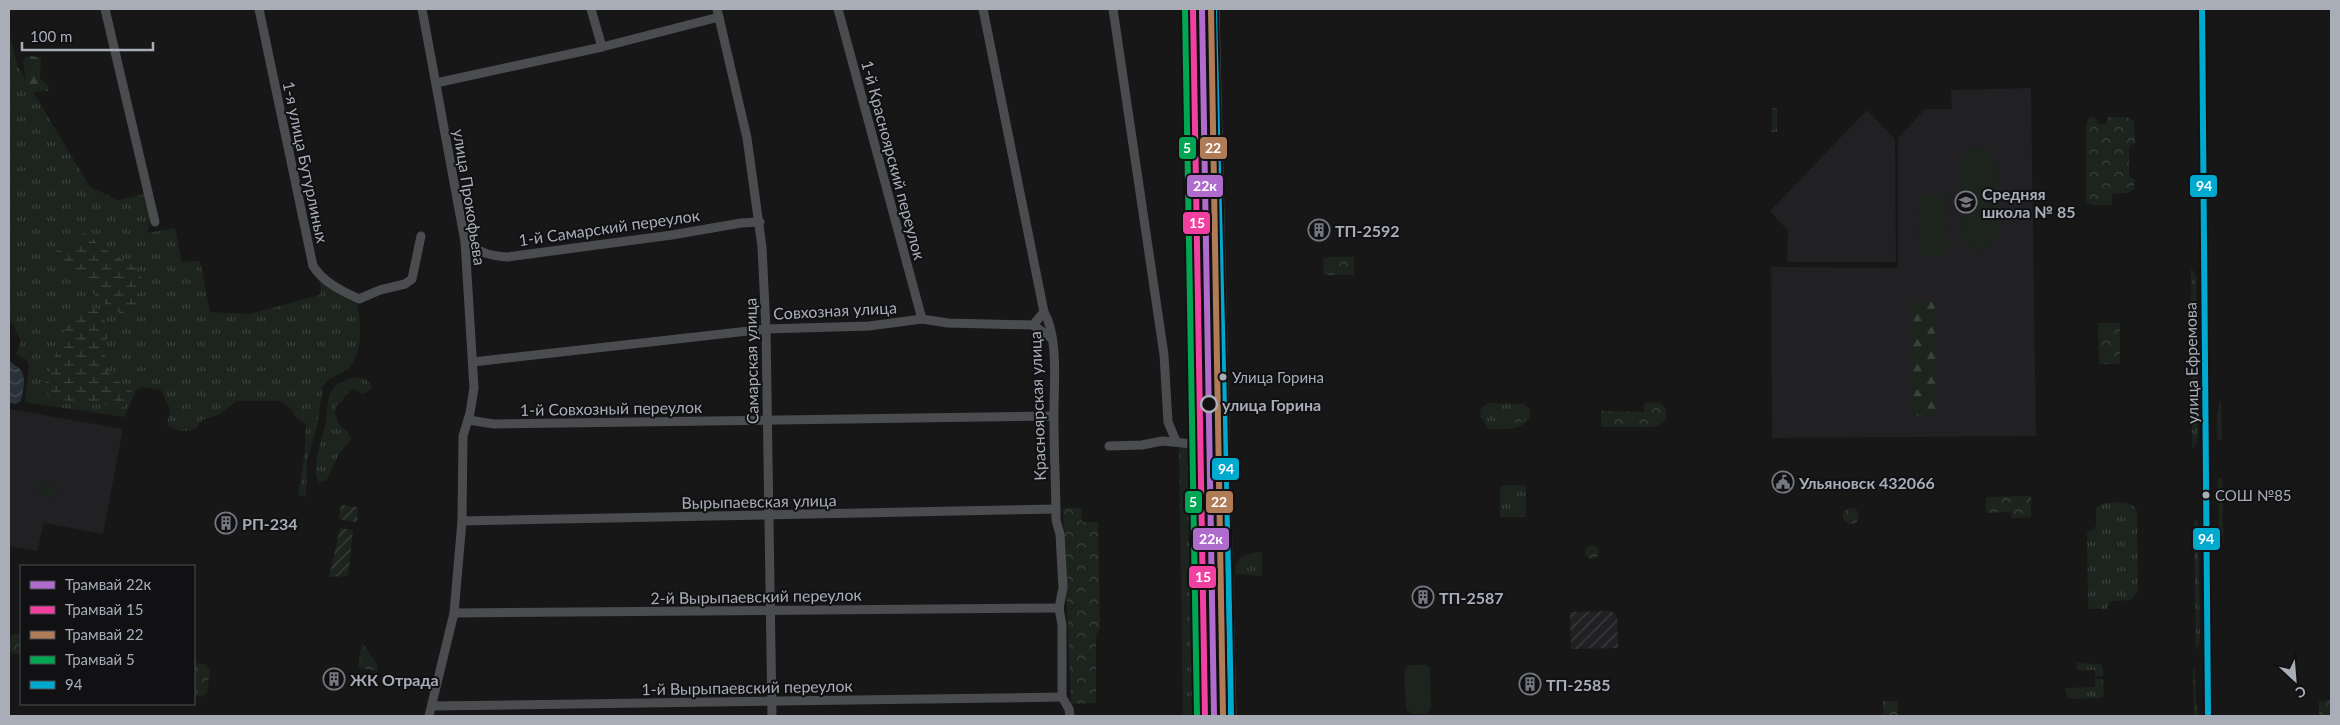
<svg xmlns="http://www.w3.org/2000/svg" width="2340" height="725" font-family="Lato,sans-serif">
<defs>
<pattern id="industrial-furrows" width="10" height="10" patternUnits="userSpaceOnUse" patternTransform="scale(1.25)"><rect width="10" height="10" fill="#212123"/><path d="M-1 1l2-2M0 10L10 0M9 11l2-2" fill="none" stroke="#3e3f41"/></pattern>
<pattern id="grass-tufts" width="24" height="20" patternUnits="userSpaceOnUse" patternTransform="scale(1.25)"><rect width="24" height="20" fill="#1d241e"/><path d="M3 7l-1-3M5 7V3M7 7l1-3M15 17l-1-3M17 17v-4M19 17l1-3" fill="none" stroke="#3b413d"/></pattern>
<pattern id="forest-firs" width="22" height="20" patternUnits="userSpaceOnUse" patternTransform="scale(1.25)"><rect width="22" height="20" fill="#1d241e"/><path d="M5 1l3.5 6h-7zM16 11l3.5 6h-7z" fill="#3b413d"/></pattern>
<pattern id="wetland-marsh" width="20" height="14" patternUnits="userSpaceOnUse" patternTransform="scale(1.25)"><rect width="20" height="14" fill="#1d241e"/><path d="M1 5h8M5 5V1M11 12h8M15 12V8" fill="none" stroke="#3b413d"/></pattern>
<pattern id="park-crowns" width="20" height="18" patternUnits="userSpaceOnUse" patternTransform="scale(1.25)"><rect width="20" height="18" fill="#1d241e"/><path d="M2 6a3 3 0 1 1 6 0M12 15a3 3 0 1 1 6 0" fill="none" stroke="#3b413d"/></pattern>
<pattern id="garden-furrows" width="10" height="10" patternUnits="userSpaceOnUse" patternTransform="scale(1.25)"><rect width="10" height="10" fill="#1d241e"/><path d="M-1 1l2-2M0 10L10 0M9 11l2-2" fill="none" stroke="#3b413d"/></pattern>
<pattern id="water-waves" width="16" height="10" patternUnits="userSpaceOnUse" patternTransform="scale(1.25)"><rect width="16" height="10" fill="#2a3239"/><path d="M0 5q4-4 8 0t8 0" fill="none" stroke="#464d54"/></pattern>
</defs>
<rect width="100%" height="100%" fill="#171717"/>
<g fill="#212123">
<path d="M2031,88l5,348 -264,2 -1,-171 127,1v-130l27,-29h27l-1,-19z"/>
<path d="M1867,110l28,29 1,123h-109l1,-31 -18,-20z"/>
<path d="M9,409l114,20 -20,105 -59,-11 -7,28 -28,-5z"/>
</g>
<path fill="url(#industrial-furrows)" d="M1610,611l6,3 1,4 1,30 -47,1 -1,-37z"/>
<g fill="url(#grass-tufts)">
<path d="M9,29l8,36 73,122 28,13 27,-6 5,19 -2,20 27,-5 7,34 18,-1 10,51 40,2 66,-18 5,-2 -1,-13 37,23c5,19 6,54 -12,67 -8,5 -18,7 -22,16l-6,40 -10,34 -1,36 -8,-2 7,-44 1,-27 -9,-5 -6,-10 -11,-8h-44l-17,14 -17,5 -6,9c-10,3 -20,3 -29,-4l3,-16 -9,-19 -19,-3 -6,3 -12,27 -99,-15 4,-37 -2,-5 -11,-6 5,-12 -9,-20h-3z"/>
<rect x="1772" y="108" width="5" height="24"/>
<path d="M2191,267l5,9 2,157 -1,9 -5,7z"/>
<path d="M355,377l11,2 5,7v3l-8,5 -10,-5c-8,4 -9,13 -17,17l-1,7 4,12 8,6 4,8 -12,15 -13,27 -7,1c-10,-13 5,-45 7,-61 2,-9 0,-23 6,-31 5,-8 15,-10 23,-13z"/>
<path d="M2221,398l1,42h-5v-26z"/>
<path d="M1488,403l36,1 6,6v8c-10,13 -27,11 -41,11l-9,-12 1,-9z"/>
<path d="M1179,445l27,4 5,182 -19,33 1,52h-10z"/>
<path d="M2218,478h4l1,61h-4z"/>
<path d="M1503,485h21l2,3v29h-26v-29z"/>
<path d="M2104,503c12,0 27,-4 33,8l1,81 -7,8 -19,1 -6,8h-17l-1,-4 -1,-72 9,-7v-18z"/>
<path d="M2194,520h4l2,121 -4,10z"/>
<path d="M1262,552v24l-27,-2c-2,-18 12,-21 27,-22z"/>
<path d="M2076,663l24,1 3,4v8h-8v-6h-18z"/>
<path d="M2193,669h2l1,35 3,12h-5z"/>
<path d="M2095,679h8l1,15 -3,4 -29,1 -5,-2 -2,-9 30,-1z"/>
</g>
<g fill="url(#forest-firs)">
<path d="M31,56l10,2 -1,21 9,7 -1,5 -14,1 -7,-6 -4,-25 3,-4z"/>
<path d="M1909,302h26l1,113 -26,1z"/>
</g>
<g fill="url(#wetland-marsh)">
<path d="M88,233c4,4 8,10 13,14 16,12 44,16 42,42l-7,6 3,9 -2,6 -9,8 -28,-18 -11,-11c1,-15 -17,-14 -27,-21 -3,-2 -6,-6 -8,-10l2,-7 17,-8 7,-9z"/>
<path d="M90,308c30,8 9,46 18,63 5,10 17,13 24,21l-7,15 -72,-8 -5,-4 -3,-11 19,-53 14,-19z"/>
</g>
<g fill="url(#park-crowns)">
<path d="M2090,117l6,1 2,6h8l2,-7h19l7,4 1,22 -6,3v31l6,2 -1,10 -6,4 -16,1v11h-21l-5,-4v-77z"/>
<path d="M1326,257h28v18h-30l-1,-16z"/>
<path d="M2098,323h22v41h-21z"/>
<path d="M1649,402l11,1 6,6v11l-9,7h-56v-16l43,1v-8z"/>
<circle cx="1518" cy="415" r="8"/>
<path d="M2031,496v21l-19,1 -1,-6 -25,1v-16z"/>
<path d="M1063,508h18l1,14h16l2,107 -4,6v68l-25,1z"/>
<circle cx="1851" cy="516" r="8"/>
<circle cx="1592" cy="552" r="7"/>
<path d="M14,634h7v21l-9,-2 -3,-3v-12z"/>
<path d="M362,642l16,24 -1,5 -19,-3z"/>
<path d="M194,663l10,1 6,6 -3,23 -6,4 -7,-1z"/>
<path d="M2331,700v16h-12v-15z"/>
<rect x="1883" y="701" width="15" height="15"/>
</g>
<g fill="url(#garden-furrows)">
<path d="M341,505l17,2 -1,15 -18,-3z"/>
<path d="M340,528l13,2 -5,46 -19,1z"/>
</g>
<g fill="#1d241e">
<path d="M1978,146l10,3 8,11 2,74 -6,12 -13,5 -13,-5 -5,-11 -1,-72 6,-12z"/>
<path d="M1919,194h28l1,49h-28z"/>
<rect x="1920" y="244" width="28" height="12"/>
<path d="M41,482l17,4 -2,11 -17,-3z"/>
<path d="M1409,665h18l3,3 1,40 -5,6h-15l-5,-5 -2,-38z"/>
</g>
<path fill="url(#water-waves)" d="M9,359c3,6 7,6 11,10 7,7 3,23 1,32l-5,3 -7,-1z"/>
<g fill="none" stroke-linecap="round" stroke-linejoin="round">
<g stroke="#4b4c50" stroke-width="9">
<path d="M105,9l50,213"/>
<path d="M259,9l54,257c11,17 29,25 46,33l21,-9 25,-6 7,-5 9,-43"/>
<path d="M422,9l43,233 9,146 -4,25 -7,23 -1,85 -8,92 -25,103"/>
<path d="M591,9l11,38"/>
<path d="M717,9l30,129 15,109 4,82 6,387"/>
<path d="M838,9l84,310"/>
<path d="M983,9l61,303c16,27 9,80 10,111 0,33 2,65 2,97l4,14 3,54 -4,20 3,17v72l7,12 1,7"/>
<path d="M1113,9l51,346 4,67 8,19"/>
<path d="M2202,9l6,707"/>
<path d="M436,83l166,-36 117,-30"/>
<path d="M465,242c14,10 25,14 42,15l165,-22 69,-12 19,-1"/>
<path d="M1033,325l18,13"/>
<path d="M473,362l293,-33 103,-3 53,-7 26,4 85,2 11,-13"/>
<path d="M468,420l26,4 560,-8"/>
<path d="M1109,446l33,-1 20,-4 63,6"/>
<path d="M462,521l594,-12"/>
<path d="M454,613l605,-5"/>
<path d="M432,706l630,-9"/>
</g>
<g stroke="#4d4f52" stroke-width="11">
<path d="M1214,9l17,707"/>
<path d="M1201,716v-50l22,-41 4,-13"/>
</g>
<g stroke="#111113" stroke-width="10">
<g id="bus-1">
<path d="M2202,9l6,707"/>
<path d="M1229,611l2,105"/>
<path d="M1201,716v-50l22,-41 6,-17 -15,-599"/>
</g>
</g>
<use href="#bus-1" stroke="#00a9ce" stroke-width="6"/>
<g stroke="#111113" stroke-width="10">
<path id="tram-1" d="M1202,9l12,707"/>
</g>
<g stroke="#111113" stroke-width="10">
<path id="tram-2" d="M1193,9l12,707"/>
</g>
<g stroke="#111113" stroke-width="10">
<path id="tram-3" d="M1211,9l12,707"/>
</g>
<g stroke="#111113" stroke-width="10">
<path id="tram-4" d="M1185,9l12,707"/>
</g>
<use href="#tram-1" stroke="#b06ccc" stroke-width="6"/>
<use href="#tram-2" stroke="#f240a1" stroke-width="6"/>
<use href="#tram-3" stroke="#b07c57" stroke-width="6"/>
<use href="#tram-4" stroke="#00a651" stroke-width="6"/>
</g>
<defs>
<g id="school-ring" transform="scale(1.125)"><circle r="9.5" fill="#111113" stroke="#757880" stroke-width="1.5"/><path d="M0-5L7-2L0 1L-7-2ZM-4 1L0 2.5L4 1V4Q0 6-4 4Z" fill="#757880"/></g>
<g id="building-ring" transform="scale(1.125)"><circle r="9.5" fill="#111113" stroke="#757880" stroke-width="1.5"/><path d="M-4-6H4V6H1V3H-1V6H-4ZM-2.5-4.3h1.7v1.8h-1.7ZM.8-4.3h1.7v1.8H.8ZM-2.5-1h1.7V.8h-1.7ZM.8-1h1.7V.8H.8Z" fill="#757880"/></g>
<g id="civic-ring" transform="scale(1.125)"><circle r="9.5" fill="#111113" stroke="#757880" stroke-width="1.5"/><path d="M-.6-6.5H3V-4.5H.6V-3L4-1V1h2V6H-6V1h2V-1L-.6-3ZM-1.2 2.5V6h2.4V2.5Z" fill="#757880"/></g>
</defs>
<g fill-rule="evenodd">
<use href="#school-ring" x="1966" y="202"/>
<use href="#building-ring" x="1319" y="230"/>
<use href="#civic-ring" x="1783" y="482"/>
<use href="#building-ring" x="226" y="523"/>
<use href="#building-ring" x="1423" y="597"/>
<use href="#building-ring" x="334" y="679"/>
<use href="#building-ring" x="1530" y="684"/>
</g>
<g fill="#a8adb8" stroke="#111113" stroke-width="2">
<circle cx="1223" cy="377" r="4.5"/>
<circle cx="2206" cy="495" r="4.5"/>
</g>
<circle fill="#111113" stroke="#a8adb8" stroke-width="2.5" cx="1209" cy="404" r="8"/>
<g text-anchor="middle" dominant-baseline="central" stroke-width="4" stroke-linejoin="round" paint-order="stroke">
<g font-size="15" fill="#a8adb8" stroke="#111113" text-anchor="start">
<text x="1232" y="377">Улица Горина</text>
<text x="2215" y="495">СОШ №85</text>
</g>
<g font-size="16" fill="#a8adb8" stroke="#111113">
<text transform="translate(894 160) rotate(75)">1-й Красноярский переулок</text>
<text transform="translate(306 162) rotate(78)">1-я улица Бутурлиных</text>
<text transform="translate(470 197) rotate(81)">улица Прокофьева</text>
<text transform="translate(609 227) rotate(-8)">1-й Самарский переулок</text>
<text transform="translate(835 310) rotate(-3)">Совхозная улица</text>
<text transform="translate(751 361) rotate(-91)">Самарская улица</text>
<text transform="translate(2191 363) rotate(-91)">улица Ефремова</text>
<text transform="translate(1037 406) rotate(-92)">Красноярская улица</text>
<text transform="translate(611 408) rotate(-1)">1-й Совхозный переулок</text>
<text transform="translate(759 501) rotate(-1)">Вырыпаевская улица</text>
<text transform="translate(756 596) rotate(-1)">2-й Вырыпаевский переулок</text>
<text transform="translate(747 687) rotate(-1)">1-й Вырыпаевский переулок</text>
</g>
<g font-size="16" font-weight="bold" fill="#a8adb8" stroke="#111113" text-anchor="start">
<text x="1982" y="193">Средняя<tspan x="1982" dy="18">школа № 85</tspan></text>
<text x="1335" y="230">ТП-2592</text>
<text x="1799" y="482">Ульяновск 432066</text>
<text x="242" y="523">РП-234</text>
<text x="1439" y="597">ТП-2587</text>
<text x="350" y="679">ЖК Отрада</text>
<text x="1546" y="684">ТП-2585</text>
</g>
<g font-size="16" font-weight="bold" fill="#a8adb8" stroke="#111113" text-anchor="start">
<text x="1222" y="404">улица Горина</text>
</g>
</g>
<g stroke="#111113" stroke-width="2">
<rect x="1178" y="136" width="19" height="24" rx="5" fill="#00a651"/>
<rect x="1199" y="136" width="29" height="24" rx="5" fill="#b07c57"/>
<rect x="1186" y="174" width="38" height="24" rx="5" fill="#b06ccc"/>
<rect x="2189" y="174" width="29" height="24" rx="5" fill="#00a9ce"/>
<rect x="1182" y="211" width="29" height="24" rx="5" fill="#f240a1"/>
<rect x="1211" y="457" width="29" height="24" rx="5" fill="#00a9ce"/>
<rect x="1184" y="490" width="19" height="24" rx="5" fill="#00a651"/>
<rect x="1205" y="490" width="29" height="24" rx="5" fill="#b07c57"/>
<rect x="1192" y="527" width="38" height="24" rx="5" fill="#b06ccc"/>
<rect x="2192" y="527" width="29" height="24" rx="5" fill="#00a9ce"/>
<rect x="1188" y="565" width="29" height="24" rx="5" fill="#f240a1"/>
</g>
<g font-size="14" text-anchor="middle" font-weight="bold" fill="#fff">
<text x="1187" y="153">5</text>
<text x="1213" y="153">22</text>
<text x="1205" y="191">22к</text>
<text x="2204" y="191">94</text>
<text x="1197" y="228">15</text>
<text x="1226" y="474">94</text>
<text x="1193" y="507">5</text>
<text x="1219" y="507">22</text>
<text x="1211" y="544">22к</text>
<text x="2206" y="544">94</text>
<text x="1203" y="582">15</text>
</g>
<rect width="2340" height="725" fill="none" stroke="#a8adb8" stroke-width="20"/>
<rect x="20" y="565" width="175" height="140" fill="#111113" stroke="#4d4f55"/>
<rect x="30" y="581" width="25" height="8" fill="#b06ccc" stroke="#4d4f55"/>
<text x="65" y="590" font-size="15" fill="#a8adb8">Трамвай 22к</text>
<rect x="30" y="606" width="25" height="8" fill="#f240a1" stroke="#4d4f55"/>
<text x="65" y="615" font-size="15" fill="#a8adb8">Трамвай 15</text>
<rect x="30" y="631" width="25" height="8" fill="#b07c57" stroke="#4d4f55"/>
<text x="65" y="640" font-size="15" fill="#a8adb8">Трамвай 22</text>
<rect x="30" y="656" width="25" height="8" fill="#00a651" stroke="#4d4f55"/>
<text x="65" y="665" font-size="15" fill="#a8adb8">Трамвай 5</text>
<rect x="30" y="681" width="25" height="8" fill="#00a9ce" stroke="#4d4f55"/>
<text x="65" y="690" font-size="15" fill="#a8adb8">94</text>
<g transform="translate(2295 680) rotate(154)" stroke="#111113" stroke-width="4" paint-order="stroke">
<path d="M0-4L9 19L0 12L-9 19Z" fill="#a8adb8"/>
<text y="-8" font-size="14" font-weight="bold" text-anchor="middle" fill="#a8adb8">С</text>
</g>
<path d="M22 42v8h131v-8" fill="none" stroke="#a8adb8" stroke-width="2.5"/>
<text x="30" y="42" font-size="15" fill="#a8adb8" stroke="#111113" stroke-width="4" paint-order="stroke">100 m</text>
</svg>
